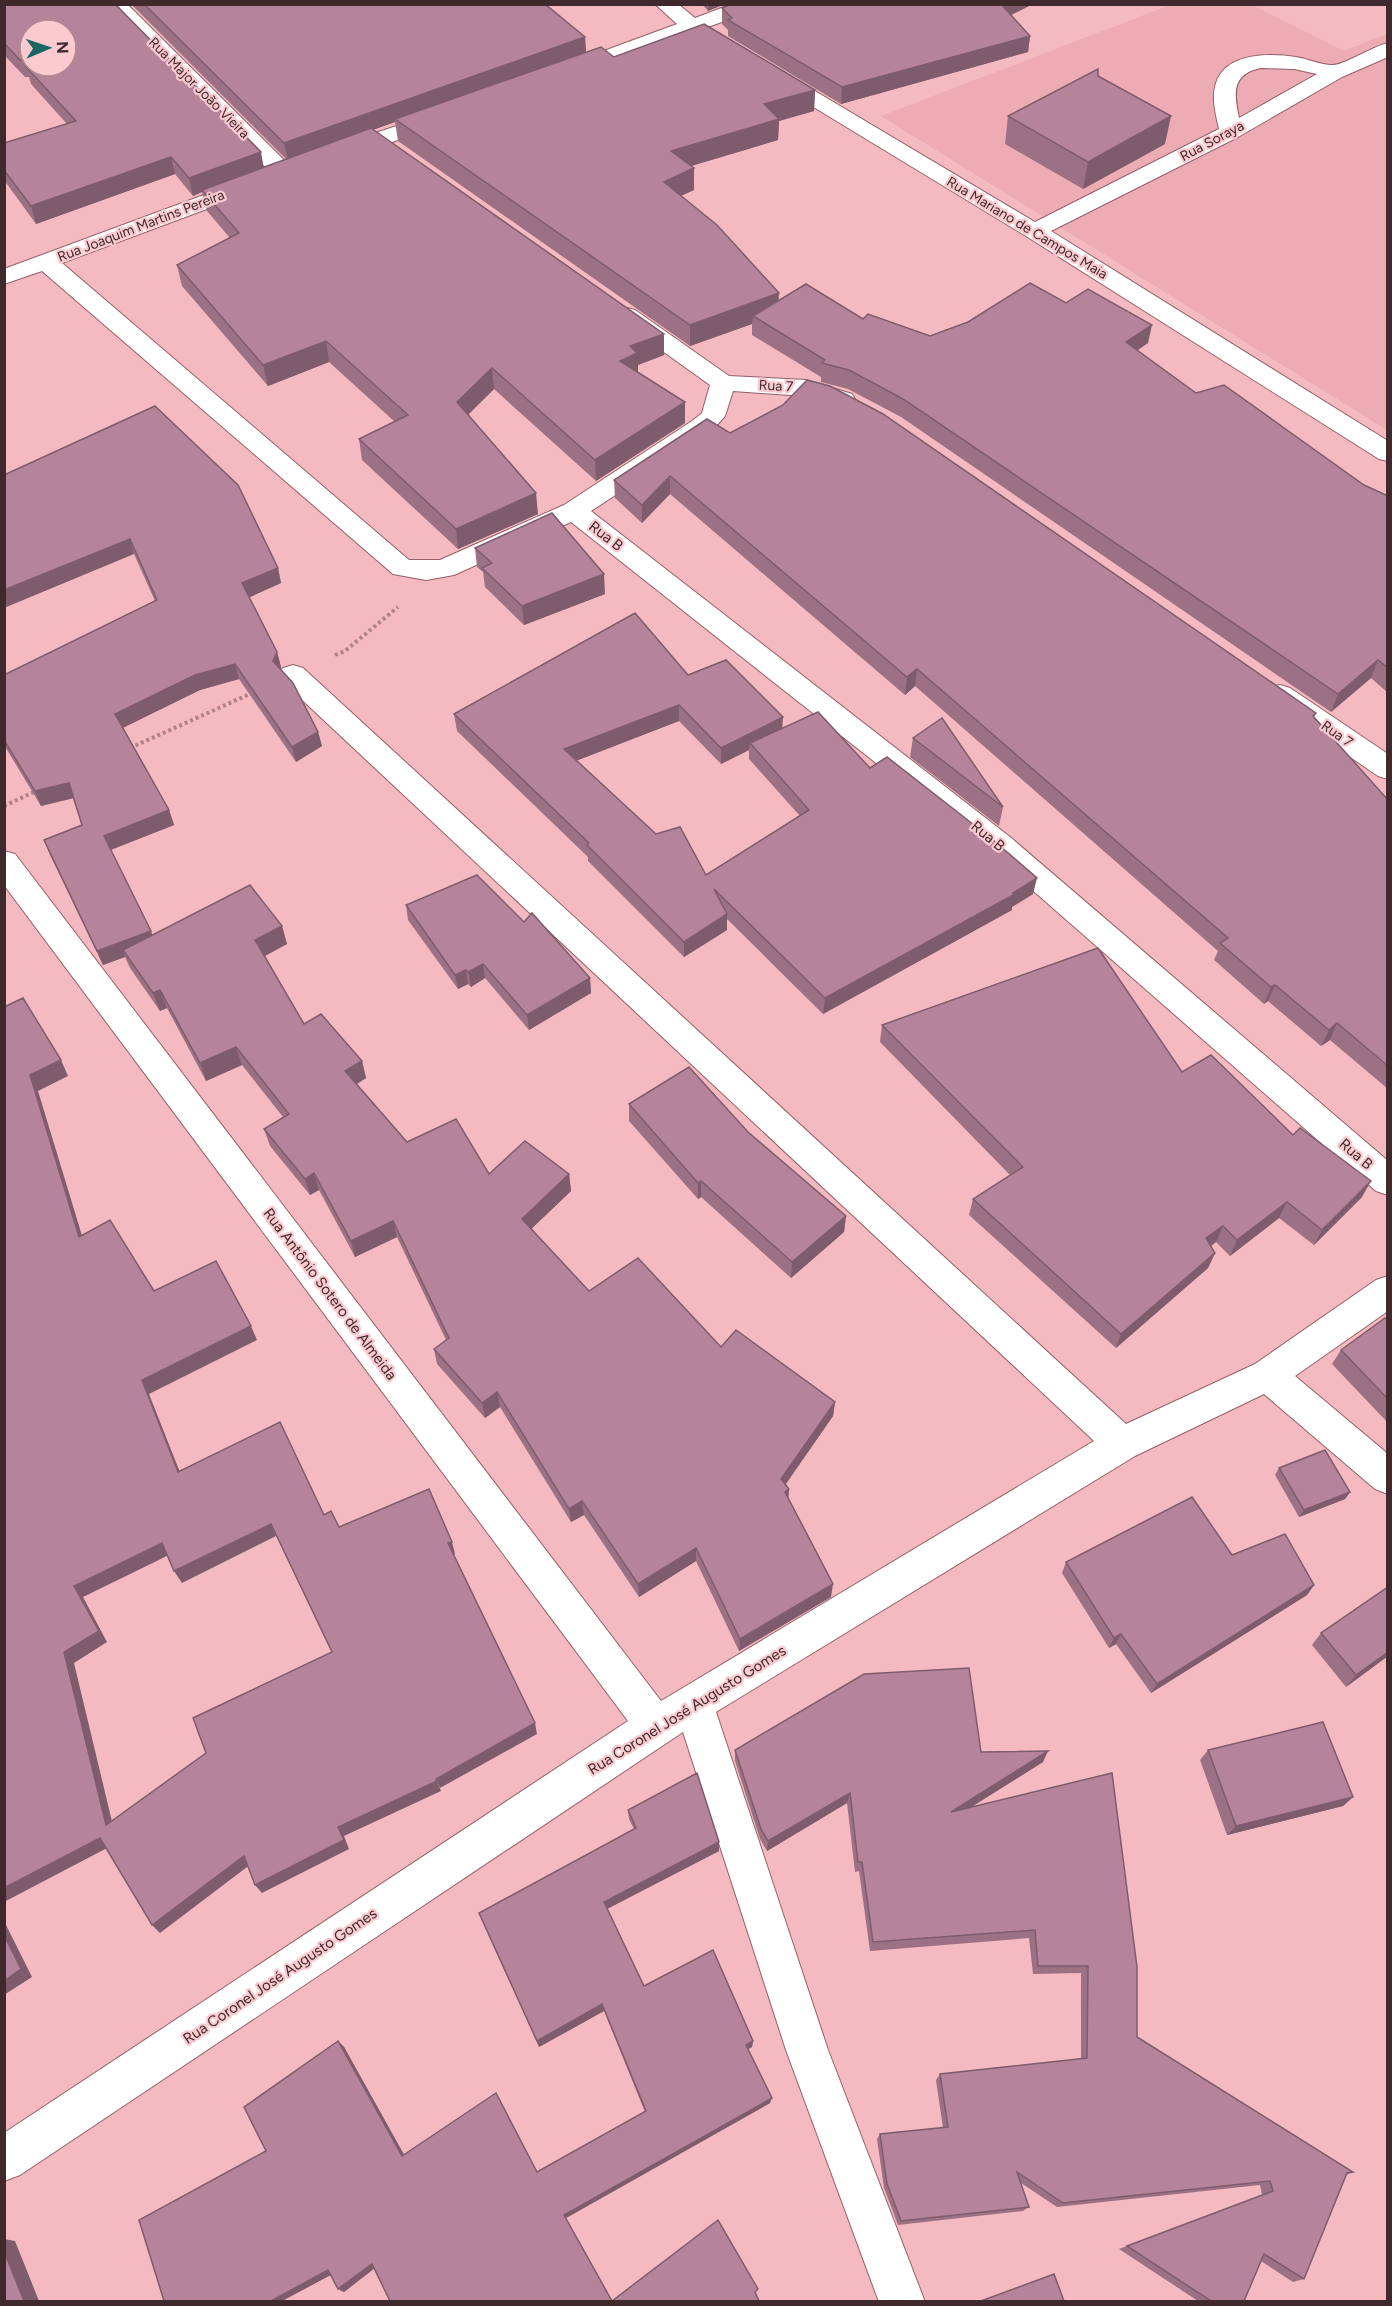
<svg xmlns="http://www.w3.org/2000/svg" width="1392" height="2306" font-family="Figtree,sans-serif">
<rect width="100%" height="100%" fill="#f5bac1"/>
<path fill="#edabb4" d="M1170,5h82l92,46 43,-17v396l-506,-314z"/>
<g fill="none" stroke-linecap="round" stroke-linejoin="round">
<g stroke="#945f67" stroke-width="2">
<g id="minor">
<path d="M105,4h22l164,163 3,5 -3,5 -8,2 -8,-2z"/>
<path d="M655,4h23l17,14 37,-14h31l-3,4 -52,19 31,19 3,4 -3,4c-17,5 -34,-12 -49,-20l-113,40 -7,2 -7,-2 -4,-4 4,-4 114,-42z"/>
<path d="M1388,43v14l-46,20 -104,60 -187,94 337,210v20l-9,-2 -353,-223 -257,-156 -4,-4 4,-4 7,-2 7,2 252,150 184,-93c-3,-14 -8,-31 -3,-46 10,-31 54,-30 80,-26 12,2 25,8 36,8 11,1 41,-19 56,-22zM1261,68l33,1 23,5 -78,44c-5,-24 -8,-44 22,-50z"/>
<path d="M439,112l8,1 3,5 -3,5 -98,34 -8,2 -8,-2 -3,-5 3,-5z"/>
<path d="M247,179l8,2 3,5 -3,5 -193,72 347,297h31l124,-55 128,-84 10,-8 8,-28 -91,-65 -4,-5 4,-5 8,-2 8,2 94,66 77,4 46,14 3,5 -3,5 -9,3 -38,-11 -72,-5 -8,25 -15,17 -119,78 419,326 378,324v34l-12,-4 -386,-338 -419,-331 -117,53 -28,5 -33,-6 -351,-303 -38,13v-15z"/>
<path d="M293,665l10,3 823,756 129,-60 121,-84 12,-4v35l-93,65 93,78v40l-13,-5 -111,-95 -129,62 -419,256 112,338 97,252h-46l-93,-252 -103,-318 -663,443 -16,6v-48l624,-412 -624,-836v-34l11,3 646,847 433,-260 -811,-759 -4,-7 4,-7z"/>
<path d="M1280,685l10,3 98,66v25l-10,-3 -108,-74 -4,-7 4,-7z"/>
</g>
</g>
<g stroke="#af8288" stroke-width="4" stroke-dasharray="3 3" stroke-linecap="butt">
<path d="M335,655l10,-4 53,-44"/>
<path d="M130,748l122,-55"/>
<path d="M4,806l32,-15"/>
</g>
<use href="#minor" fill="#fff" fill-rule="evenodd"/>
</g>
<g fill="#9c7184" fill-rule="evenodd">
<path d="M4,4l260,164 22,-9 -155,-155h414l40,33 1,15 229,38 -1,21 -35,10 -1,19 -87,26 3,2v22l-13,6 97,105 85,18 67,17 136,-33 82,40 -11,7 59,43 168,92 24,11v197l-17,-15 -40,34 -430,-295 -53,-28 -27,-7v-5l-69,-42v-11l-62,22 -292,-205 -3,-19 -22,8 291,204v21l-26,10v7l47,51 -89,58 -102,-92 -26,25 70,100 -80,35 -96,-89 -3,-21 36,-17 -66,-60 -61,24 -86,-100 -5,-21 53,-27 -23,-27 -5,-19 -9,4 -18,-22 -139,50 -32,-44v-37l63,-19 -36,-40 -2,-7h-4l-19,-20h-2zM30,30l36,36h-36z"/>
<path d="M702,4h23l-17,7z"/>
<path d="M732,4h301l-22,11 19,21 -2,16 -187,52 -113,-68v-6l-6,-6v-16z"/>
<path d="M1098,76l67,68 -82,45 -78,-45 3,-28z"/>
<path d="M730,433l586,280 -2,4 74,83v289l-58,-49 -9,6 -53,-45 -4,3 -50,-44 4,-9 -303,-265 -10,9 -235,-201 -28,29 -27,-25 -1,-18z"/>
<path d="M4,475l274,93 3,15 -32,14 28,55 4,15 -1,2 38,63 4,14 -26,16 -57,-83 -39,11 -77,38 46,82 5,15 -63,25 41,85 130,-9 5,18 -22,12 39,68 58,37 4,17 -9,6 50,58 82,32h80l2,17 -40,38 58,62 132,56 114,55 -2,14 -47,68 3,5 -1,10 43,98 -92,54 -43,-90 -57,36 -55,-82 -13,7 -71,-115 -15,11 -48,-54 -3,-15 12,-9 -49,-103 -42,20 -36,-67 -9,5 -40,-49 -6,-17 19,-12 -41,-52 -36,16 -39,-73 -7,3 -30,-43 -5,-11 -22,8 -53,-110 -6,-15 38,-15 -9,-27 -32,8 -37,-61v-70l151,-74 -21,-47z"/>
<path d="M475,548l130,46 -81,31 -39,-38 -2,-15 -6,-5z"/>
<path d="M688,675l94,53 88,40 163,126 -21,13v3l-189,104 -96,-95v11l-43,27 -96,-96v-4l-131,-126 -3,-17zM679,721l42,43 28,-14v9l51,57 -94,59 -50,-41 -80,-73z"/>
<path d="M913,738l90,69 -4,19 -89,-69z"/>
<path d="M406,905l118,17 66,56 1,15 -62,37 -44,-52 -14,9 -3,-3 -10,5 -50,-69z"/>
<path d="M882,1025l300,47 111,63 69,62 -48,48 -35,-27 -49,38 -14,-14 -5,4 4,7 -7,15 -92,80 -147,-133 4,-16 37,-24 -130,-133z"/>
<path d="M629,1104l119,28 98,84 -2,16 -53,46 -90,-81 -3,2 -69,-78z"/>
<path d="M1388,1320v103l-56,-59 9,-14z"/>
<path d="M1279,1468l71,24 -5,7 -46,18 -24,-42z"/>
<path d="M1066,1562l248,23 -7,10 -156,98 -35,-49 -7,4 -47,-75z"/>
<path d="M1388,1587v69l-42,31 -34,-42 9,-12z"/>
<path d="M735,1750l246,2 62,10 -73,46 142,-35 25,264 216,135 -7,3 -42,104 -11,3 -32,-21 -17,40h-46l-79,-52 143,-54 -2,-10 -203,22 -36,-24 8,24 -6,4 -125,14 -14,-37 -7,-49 3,-5 63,-6 -7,-48 4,-6 141,-15v-86l-48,1 -4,-36 -159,13 -11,-80 -4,1 -8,-69 -80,48 -7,-12 -25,-78z"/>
<path d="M1208,1750l145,47 -10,9 -116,29 -27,-75z"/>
<path d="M628,1810l91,32v9l-112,58 37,77 109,55 -1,6 -4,2 22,54 -204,115 46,83 145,-9 -2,1 4,8h-369l-16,-32 -30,23 -6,-3 -7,-14 -49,26 -16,-150 72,-110 6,6 60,108 134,17 107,-60 -41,-101 -65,36 -60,-134 155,-84 -5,-10z"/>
</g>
<g fill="#7f5c6c">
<path d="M708,4h17l-17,7z"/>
<path d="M1001,4h32l-34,17z"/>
<path d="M1030,36l-2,16 -187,52 1,-17z"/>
<path d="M585,37l1,17 -191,65v3l-107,38 -4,-17z"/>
<path d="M815,90l-1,21 -35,10 -1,19 -107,32v-21l93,-47z"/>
<path d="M1171,116l-6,28 -82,45 5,-27z"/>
<path d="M261,152l3,17 -62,21v2l-9,4 -4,-18z"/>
<path d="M171,157l4,17 -139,50 -5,-18z"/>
<path d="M694,168v22l-30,13v-21z"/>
<path d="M779,293l-1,21 -25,2 -1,8 -62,22v-21z"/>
<path d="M1152,325l-4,18 -26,18 4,-19z"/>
<path d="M664,334v21l-26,10v9l-18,-13 10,-15z"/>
<path d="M326,341l3,21 -61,24 -5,-21z"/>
<path d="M492,368l2,21 -34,34 -3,-21z"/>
<path d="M685,402v21l-89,58 -1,-21z"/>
<path d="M670,476v18l-28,29v-18z"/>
<path d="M536,493l2,21 -80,35 -2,-20z"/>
<path d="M130,539l4,15 -130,54v-18z"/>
<path d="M278,568l3,15 -35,16 -4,-16z"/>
<path d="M604,574l1,20 -81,31 -2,-19z"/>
<path d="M277,652l4,15 -4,9 -4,-15z"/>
<path d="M1378,660l-7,18 -40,34 7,-18z"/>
<path d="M235,664l4,15 -39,11 -80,39 -5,-15 80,-39z"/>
<path d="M917,669l-2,17 -10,9 2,-18z"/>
<path d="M679,705v16l-114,44 -1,-16z"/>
<path d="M783,717l-1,16 -32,10 -1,7 -28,14v-16z"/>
<path d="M318,732l4,14 -26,16 -4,-15z"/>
<path d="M69,783l5,15 -33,8 -6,-15z"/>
<path d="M169,810l5,15 -64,25 -6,-14z"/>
<path d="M1037,878l-4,16 -21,13v3l-189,104 2,-16 188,-105z"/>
<path d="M727,914v16l-43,27v-15z"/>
<path d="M282,926l5,18 -26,14 -6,-18z"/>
<path d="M151,931l5,14 -33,5 2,7 -22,8 -6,-14z"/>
<path d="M483,964l2,14 -14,9 -3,-15z"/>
<path d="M466,970l2,14 -10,5 -3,-14z"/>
<path d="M590,978l1,15 -62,37 -2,-15z"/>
<path d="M1275,985l-7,16 -4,3 7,-17z"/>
<path d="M160,990l7,18 -7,3 -7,-18z"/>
<path d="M1337,1023l-7,17 -9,6 8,-16z"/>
<path d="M236,1047l6,18 -36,16 -6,-18z"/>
<path d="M61,1060l7,16 -30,15 49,161 -8,-15 -49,-162z"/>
<path d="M362,1061l4,17 -16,10 -5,-17z"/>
<path d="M314,1173l5,17 -9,5 -5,-16z"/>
<path d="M569,1174l2,17 -47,45 -2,-17z"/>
<path d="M701,1181v16l-3,2v-16z"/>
<path d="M1371,1181l-9,16 -48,48 8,-15z"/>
<path d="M1287,1202l-8,16 -49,38 7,-16z"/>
<path d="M846,1216l-2,16 -53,46 1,-16z"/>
<path d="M393,1221l4,16 -42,20 -4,-16z"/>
<path d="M1223,1226l-7,16 -16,12 6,-16z"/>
<path d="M1215,1253l-7,15 -92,80 5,-14z"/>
<path d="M251,1326l6,14 -108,54 36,91 -7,-13 -36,-92z"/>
<path d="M497,1392l3,15 -15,11 -3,-15z"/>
<path d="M835,1402l-2,14 -53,76 1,-13z"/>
<path d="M789,1489l-1,14 -3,-11z"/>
<path d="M1350,1492l-5,7 -46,18 5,-7z"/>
<path d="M582,1501l2,14 -13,7 -2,-13z"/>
<path d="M271,1524l5,12 -94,47 -8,-12z"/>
<path d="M452,1542l3,12 -3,2 -4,-13z"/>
<path d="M162,1543l7,12 -86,42 24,45 -33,21 41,171 -9,-9 -42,-173 10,-66z"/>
<path d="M696,1548v13l-57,36 -1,-13z"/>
<path d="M833,1584l-2,13 -92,54 1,-12z"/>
<path d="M1314,1585l-7,10 -156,98 6,-9z"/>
<path d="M1121,1634l-5,10 -7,4 5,-10z"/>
<path d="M1388,1652v4l-42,31 10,-12z"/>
<path d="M535,1723l2,11 -97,54 -4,-9z"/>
<path d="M1048,1751l-5,11 -96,60 4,-10z"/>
<path d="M437,1781l4,10 -97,45 5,13 -87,44 -7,-8 83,-58z"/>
<path d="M850,1793l-3,10 -80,48 1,-10z"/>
<path d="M1353,1797l-10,9 -116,29 9,-9z"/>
<path d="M100,1838l9,9 -105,55v-14z"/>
<path d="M719,1842v9l-114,59 -1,-8z"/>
<path d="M244,1856l7,8 -91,69 -8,-8z"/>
<path d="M4,1921l28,56 -28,18z"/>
<path d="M602,2004l2,7 -65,36 -2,-6z"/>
<path d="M338,2041l6,6 63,113 -5,-4z"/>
<path d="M753,2041l-1,6 -7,4 1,-6z"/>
<path d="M772,2098l-2,5 -204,115 -2,-3z"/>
<path d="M4,2239l11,2 24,60h-15l-20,-50z"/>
<path d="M372,2264l5,2 -33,26 -6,-3z"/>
<path d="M328,2270l6,3 -52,28h-11z"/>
</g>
<g fill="#b5839a" stroke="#7f5c6c" stroke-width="1.5" fill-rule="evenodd">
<path d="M4,4h111l146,148 -72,26 -18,-21 -140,49 -27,-36v-27l72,-22 -50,-54 4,-1h36v-36h-36v29l-10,1 -16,-17z"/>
<path d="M144,4h401l40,33 -301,106z"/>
<path d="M732,4h269l29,32 -188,51 -114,-67 4,-2 -10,-10z"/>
<path d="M704,24l111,66 -51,14 15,15 -108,32 23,17 -30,14 53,43 62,68 -89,32 -295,-206 206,-72 13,10z"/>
<path d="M1098,69v7l73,40 -83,46 -80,-46z"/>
<path d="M371,128l293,206 -34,12 7,7 -17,8 65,41 -90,58 -103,-92 -35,34 79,91 -80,36 -97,-90 49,-24 -82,-74 -63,24 -86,-100 62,-32 -37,-43z"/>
<path d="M1030,283l36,20 22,-14 64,36 -26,17 70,51 28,-8 140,100 24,11v172l-10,-8 -40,34 -435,-295 -54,-29 -27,-7 3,-3 -72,-44 53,-32 57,35 5,-5 62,22 38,-14z"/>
<path d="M807,380l23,6 53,28 433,299 -3,3 75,84v266l-51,-43 -8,7 -54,-45 -4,2 -51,-44 8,-5 -311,-269 -10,8 -237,-201 -28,29 -28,-25 93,-61 23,14 53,-28z"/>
<path d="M155,406l83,79 40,83 -36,15 35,69 -4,9 20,22 25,49 -26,15 -57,-83 -40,11 -80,39 54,96 -65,26 47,95 -54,20 -53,-111 38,-15 -13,-42 -34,8 -31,-51v-65l153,-75 -27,-61 -126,51v-115z"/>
<path d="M552,513l52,61 -82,32 -40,-38 10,-5 -17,-15z"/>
<path d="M635,613l53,62 38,-15 57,57 -62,31 -42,-43 -115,44 92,85 24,-7 26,48 103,-65 -59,-67 68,-31 52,56 17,-11 105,82 45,39 -24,15 2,1 -190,104 -111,-109 13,25 -43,28 -97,-97 2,-2 -135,-129z"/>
<path d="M942,718l61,89 -90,-69z"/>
<path d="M477,875l47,47 8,-9 58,65 -63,37 -44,-51 -15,8 -2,-2 -11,5 -49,-70z"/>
<path d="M250,885l32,41 -27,14 49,84 17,-10 41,47 -17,10 62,71 49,-23 33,55 36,-33 44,33 -47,45 67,72 49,-33 83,89 15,-17 99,72 -54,77 8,10 -4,3 48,92 -93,55 -44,-91 -58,36 -56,-83 -13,8 -72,-117 -15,11 -48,-54 15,-11 -56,-117 -42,20 -37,-68 -9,6 -41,-50 25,-15 -53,-67 -36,16 -40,-73 -7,3 -30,-43z"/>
<path d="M1098,948l84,124 29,-17 82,80 7,-7 71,53 -49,49 -35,-28 -50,38 -14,-14 -17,12 9,15 -94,81 -148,-135 50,-32 -141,-142z"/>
<path d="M23,998l38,62 -31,15 49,162 31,-17 44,71 62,-30 35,65 -109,54 36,92 102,-50 44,93 7,-4 8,16 90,-38 23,53 -4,1 87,180 -99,56 1,2 -99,46 6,13 -89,45 -11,-29 -92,69 -52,-87 -96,50v-881zM271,1524l61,128 -139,66 13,35 -100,72 -42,-173 35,-21 -25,-45 88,-43 12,28z"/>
<path d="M689,1067l59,65 98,84 -54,46 -91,-81 -3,2 -69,-79z"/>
<path d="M1385,1318l3,2v79l-47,-49z"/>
<path d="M1325,1450l25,42 -46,18 -25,-42z"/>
<path d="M1192,1497l40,58 53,-21 29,51 -157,99 -36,-50 -7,4 -48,-76z"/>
<path d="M1388,1587v65l-32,23 -35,-42z"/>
<path d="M969,1668l12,84 67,-1 -97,61 161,-39 25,194v70l216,135 -6,1 -43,106 -40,-25 -20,47h-33l-84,-55 146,-55 -3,-10 -207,22 -46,-31 12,35 -128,14 -14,-37 -7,-50 68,-7 -8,-53 147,-16 1,-92h-50l-3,-36 -162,12 -11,-80h-4l-8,-69 -82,48 -7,-12 -26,-79 129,-76z"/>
<path d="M1323,1722l30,75 -117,29 -28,-76z"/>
<path d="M697,1773l22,69 -115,60 40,84 69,-36 40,91 -7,4 26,53 -208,117 48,86 106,-81 40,69 -3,3 4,9h-369l-18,-37 -34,25 -10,-19 -57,31h-107l-25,-81 127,-69 -22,-44 94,-66 64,115 94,-63 41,79 109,-61 -44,-107 -65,37 -58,-128 157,-85 -8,-18z"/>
<path d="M4,1935l17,34 -17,12z"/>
<path d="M4,2251l20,50h-20z"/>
<path d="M1054,2274l10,27h-83z"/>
</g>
<g text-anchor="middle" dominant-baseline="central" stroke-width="4.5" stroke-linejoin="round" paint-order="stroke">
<g font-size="14" fill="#3f292c" stroke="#fbcad0">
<text transform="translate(199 88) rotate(45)">Rua Major João Vieira</text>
<text transform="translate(1212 141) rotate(-28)">Rua Soraya</text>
<text transform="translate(141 226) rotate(-21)">Rua Joaquim Martins Pereira</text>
<text transform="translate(1027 228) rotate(31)">Rua Mariano de Campos Maia</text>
<text transform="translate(776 386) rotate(3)">Rua 7</text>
<text transform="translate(1337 734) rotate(35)">Rua 7</text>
</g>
<g font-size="15" fill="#3f292c" stroke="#fbcad0">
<text transform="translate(606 536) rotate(38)">Rua B</text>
<text transform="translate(988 836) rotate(39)">Rua B</text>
<text transform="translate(1356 1154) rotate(41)">Rua B</text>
<text transform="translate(330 1294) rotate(53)">Rua Antônio Sotero de Almeida</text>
<text transform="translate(687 1710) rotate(-32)">Rua Coronel José Augusto Gomes</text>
<text transform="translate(280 1976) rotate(-34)">Rua Coronel José Augusto Gomes</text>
</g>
</g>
<rect width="1392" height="2306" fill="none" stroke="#3f292c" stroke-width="12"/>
<g transform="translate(48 48) rotate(88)"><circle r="28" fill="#fbcad0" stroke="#b08a8e" stroke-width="1.5"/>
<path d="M0-4.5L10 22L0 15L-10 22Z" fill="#196662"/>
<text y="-9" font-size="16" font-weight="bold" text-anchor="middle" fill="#3f292c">N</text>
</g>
</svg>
